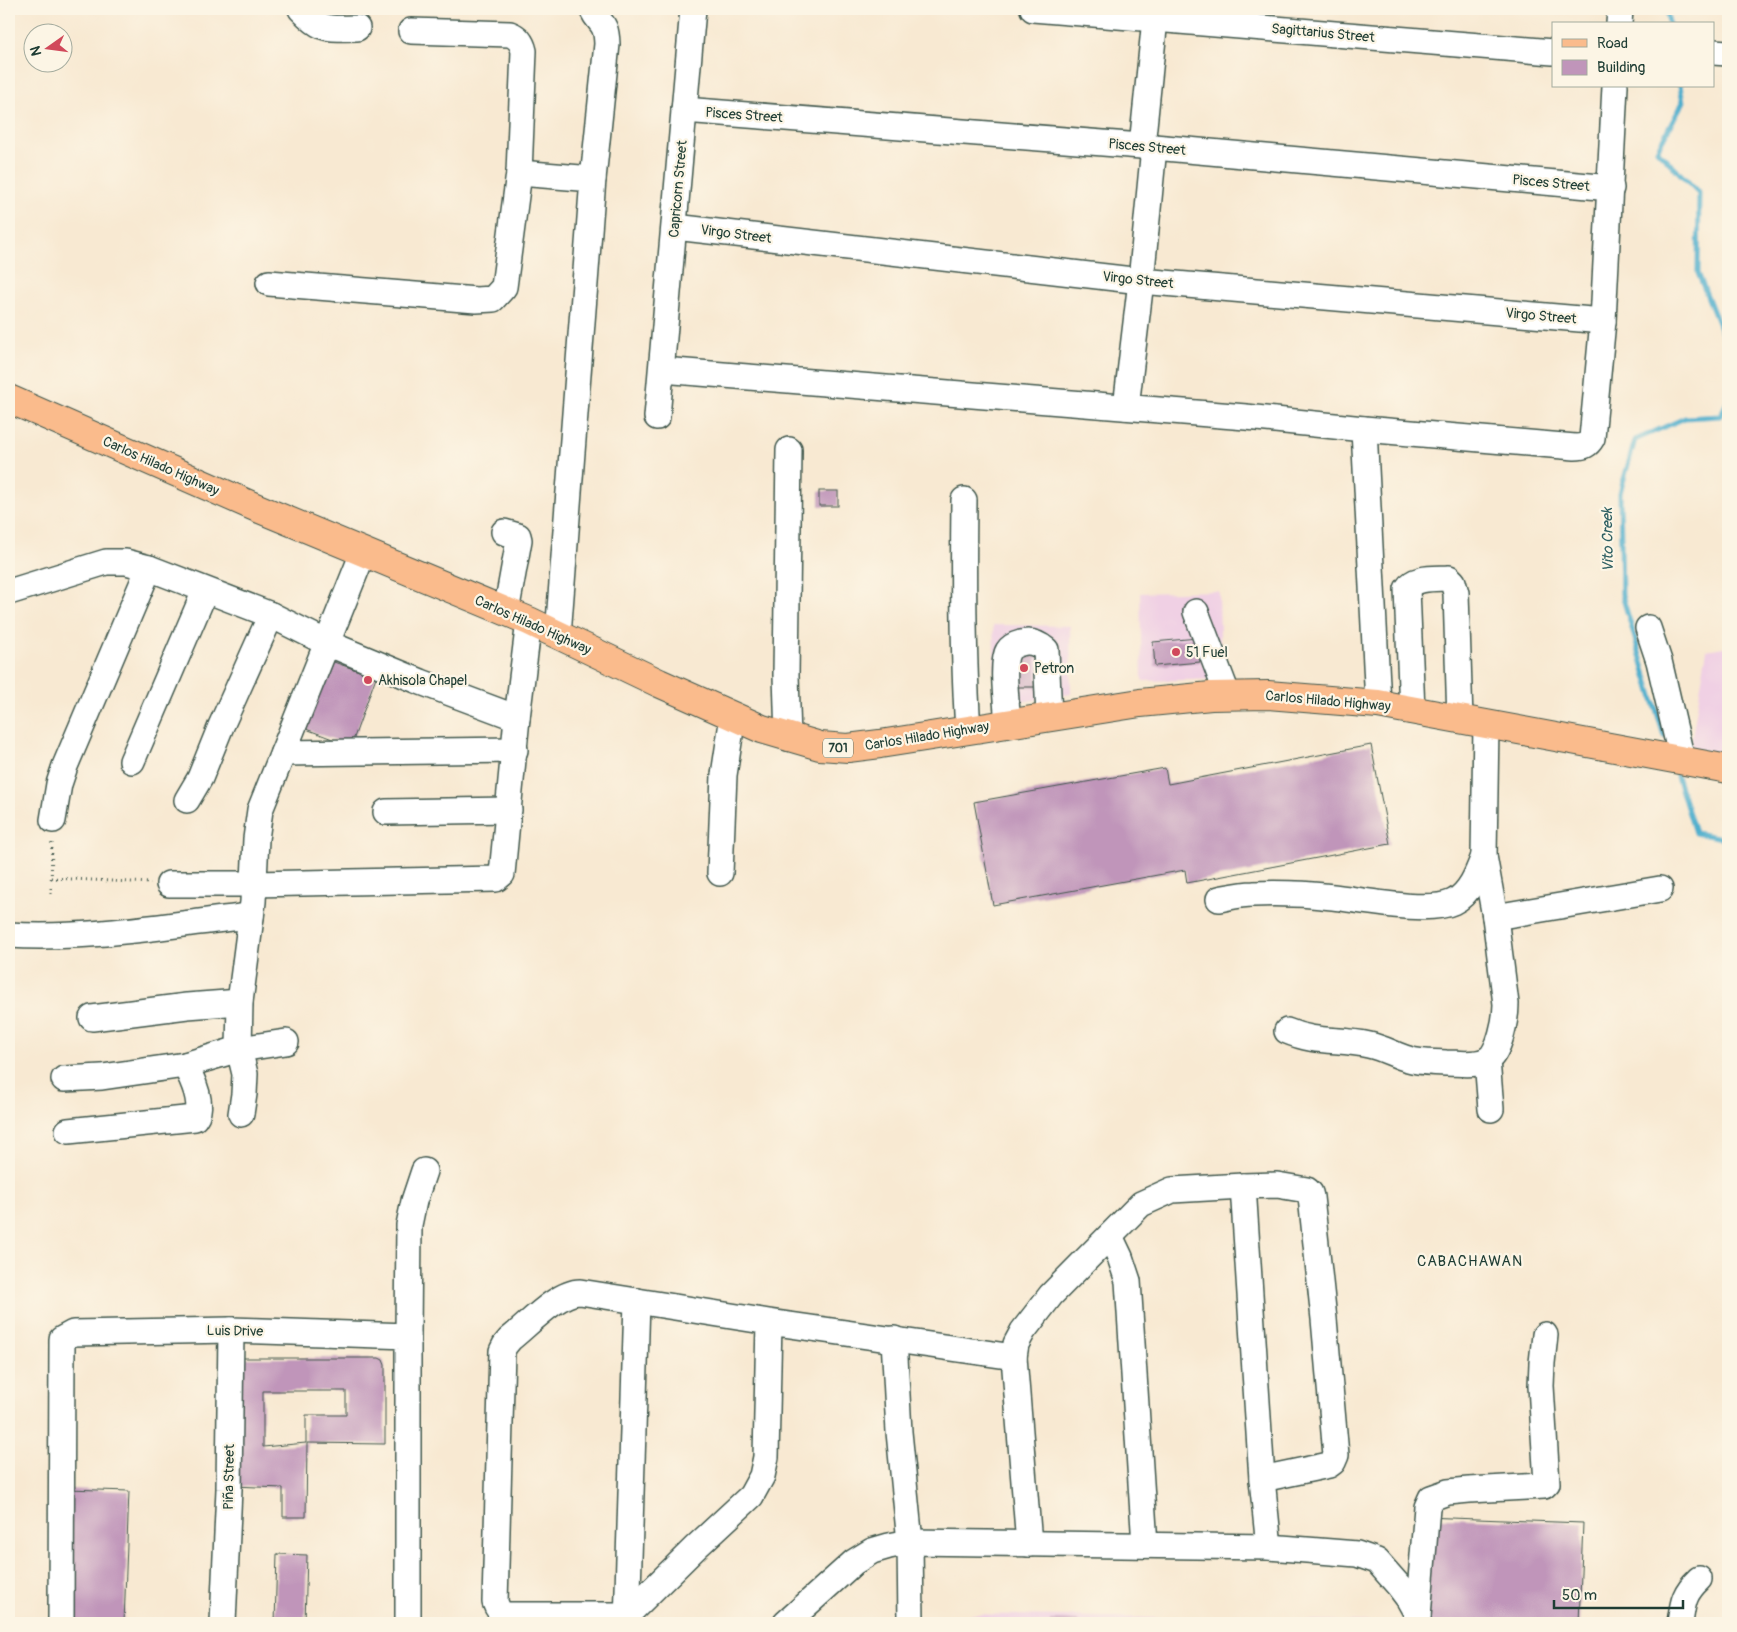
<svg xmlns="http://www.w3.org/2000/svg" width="1737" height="1632" font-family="Pangolin,sans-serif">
<rect width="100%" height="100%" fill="#fcf5e5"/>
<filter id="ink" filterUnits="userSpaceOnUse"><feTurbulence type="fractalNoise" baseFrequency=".02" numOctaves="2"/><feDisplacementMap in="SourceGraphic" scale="10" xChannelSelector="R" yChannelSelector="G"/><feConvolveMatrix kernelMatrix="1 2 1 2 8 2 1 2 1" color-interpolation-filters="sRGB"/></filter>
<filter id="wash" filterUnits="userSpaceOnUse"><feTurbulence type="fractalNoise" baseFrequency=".0096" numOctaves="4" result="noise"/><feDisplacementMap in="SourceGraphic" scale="20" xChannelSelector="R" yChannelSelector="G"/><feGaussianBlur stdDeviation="1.12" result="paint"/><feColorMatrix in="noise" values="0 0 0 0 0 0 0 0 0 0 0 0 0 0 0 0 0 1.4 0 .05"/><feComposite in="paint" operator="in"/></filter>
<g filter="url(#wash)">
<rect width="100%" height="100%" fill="#f8e9d2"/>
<g fill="#f0d0e4">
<path d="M1219,591l2,88 -79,2 -2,-88z"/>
<path d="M993,625l77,1 1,68 -75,12z"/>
<path d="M1728,646v108l-38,-6 17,-98z"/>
<path d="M967,1614l432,9h-432z"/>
</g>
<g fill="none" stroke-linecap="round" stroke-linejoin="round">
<g stroke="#4fafcd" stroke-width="5">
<path d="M1667,9l2,15"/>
<path d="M1680,86l3,16 -26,48 42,43 -1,80 30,75"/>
<path d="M1664,736l-42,-141 -2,-102 15,-53 50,-22 35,-2 8,-16"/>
<path d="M1677,776l18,57 33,6"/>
</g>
</g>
<g id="blocks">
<g fill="#c095ba" fill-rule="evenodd">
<rect x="819" y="491" width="19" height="15"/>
<path d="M1198,638l2,24 -45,4 -2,-24z"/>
<path d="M1012,650h24l1,37h-24z"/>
<path d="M331,661l45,16 -25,69 -45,-17z"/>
<path d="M1371,745l19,99 -203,39 -2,-13 -192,35 -19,-103 191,-34 3,16z"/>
<path d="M240,1358h139l4,2 2,5v79l-78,-1 -1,74h-23v-29l-51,-2zM263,1391h83v24h-40v28l-43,4z"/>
<path d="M67,1489l62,2 -5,132h-58z"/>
<path d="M1424,1517l159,6 -4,100h-158z"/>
<path d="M277,1554l30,1 -2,68h-30z"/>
<path d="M1051,1620l27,1v2h-28z"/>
</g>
</g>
</g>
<g filter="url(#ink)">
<use href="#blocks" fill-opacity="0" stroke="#40574c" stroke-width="1"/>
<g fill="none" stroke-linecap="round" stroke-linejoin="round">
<g stroke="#40574c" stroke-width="28">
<g id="minor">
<path d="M301,9c22,23 25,19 56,19"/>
<path d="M1033,9l520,43"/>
<path d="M1619,24l1,-15"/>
<path d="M1713,52l15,1"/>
<path d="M684,110l470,37 457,41"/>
<path d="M1142,146l13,-127"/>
<path d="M519,173l74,6"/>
<path d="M675,227l466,54 462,40"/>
<path d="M269,283l207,17 17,-1 11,-12 15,-114 5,-122c-2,-9 -6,-14 -14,-17l-99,-3"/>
<path d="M662,370l584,47 118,12 211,18c9,0 13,-2 17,-9l11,-117 12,-235"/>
<path d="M1126,407l15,-126 13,-134"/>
<path d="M657,417l36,-408"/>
<path d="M1364,429l14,275"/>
<path d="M964,500c-1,77 -1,153 4,230"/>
<path d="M504,532l14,4 1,4 -13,72"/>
<path d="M9,592l97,-30h20l23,6 122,47 56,28 94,39 96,36"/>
<path d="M1196,612l32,84"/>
<path d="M1648,628l11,33 23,99"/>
<path d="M558,635l35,-456 14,-135c-1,-24 -7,-18 -15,-35"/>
<path d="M1412,711l-5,-122c8,-13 29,-10 42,-11l4,4 3,11 4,127"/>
<path d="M1008,724c-1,-16 -7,-62 0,-73 3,-5 9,-7 13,-8 10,-3 18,1 25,7l3,67"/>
<path d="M788,738l-2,-63 3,-225"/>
<path d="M283,753l232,-3"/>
<path d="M132,761l73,-170"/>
<path d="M187,800l13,-22 21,-52 50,-111"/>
<path d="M386,812l123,-2"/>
<path d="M53,820l6,-36 6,-18 84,-198"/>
<path d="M720,873l4,-98 9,-59"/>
<path d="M169,884h85l242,-5 6,-5 15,-156 12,-97"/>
<path d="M1219,899c11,-2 23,-5 34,-5 26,-1 54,0 80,3 29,3 95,17 120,5 17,-8 25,-30 31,-46"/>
<path d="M1495,917l165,-28"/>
<path d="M9,935c81,5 162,-11 242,-19"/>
<path d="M92,1018l95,-12 53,-4"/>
<path d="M1287,1031c30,13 52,7 82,14 14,3 26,10 39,14 12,4 25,3 38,4 12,0 30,3 41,-3 13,-7 19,-43 19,-56l-11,-87 -11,-61 2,-131"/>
<path d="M1487,1060l4,49"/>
<path d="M64,1079l38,-2 83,-12 54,-16 47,-7"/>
<path d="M241,1114l3,-20 1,-20 -6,-25 1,-47 13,-100 3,-63 4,-29 103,-257"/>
<path d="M68,1131l127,-13c10,-13 -3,-40 -10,-53"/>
<path d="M1243,1186l19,293 7,68"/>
<path d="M1110,1236l10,21 8,24 17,264"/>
<path d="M769,1322l-3,135 -4,19 -11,20 -55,51 -69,68h-122c-6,-3 -8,-7 -10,-13l7,-251 3,-6 5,-6c18,-14 48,-47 70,-47l189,30 245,35 2,-13 7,-13 28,-36 90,-91 31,-14 71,-4 34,-1 30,5 3,3 1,4 13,122 12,136 -3,7 -4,3 -67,14"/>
<path d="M408,1336l1,-111 5,-24 10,-30"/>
<path d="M894,1339l5,93 11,110 1,81"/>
<path d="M1014,1357l15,187"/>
<path d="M1418,1616l9,-109 4,-9 17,-6 21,-2 75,-4 3,-3 -6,-97 1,-23 3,-28"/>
<path d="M61,1623l1,-284 11,-6 158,-3 177,6v287"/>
<path d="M223,1623l6,-134 2,-159"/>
<path d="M627,1623l10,-322"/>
<path d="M786,1623l68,-61 18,-11 17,-5 21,-4 359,5 88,7 20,7 22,25 9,12 10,18 -1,7"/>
<path d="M1680,1623c3,-20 3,-29 19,-44"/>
</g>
</g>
<g stroke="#40574c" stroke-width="30">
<path id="major" d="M9,399l246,108 274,114 130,62 103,46 58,17 28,2 32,-4 260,-41 71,-7 57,-1 110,9 350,65"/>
</g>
<g stroke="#40574c" stroke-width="3" stroke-dasharray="1 4" stroke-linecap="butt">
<path d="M51,878l100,5"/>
<path d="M51,894l1,-54"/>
</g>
<use href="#minor" stroke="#fff" stroke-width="25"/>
<use href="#major" stroke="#fabb8c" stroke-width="28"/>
</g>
</g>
<g fill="#d1495b" stroke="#fcf5e5" stroke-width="2">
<circle cx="1176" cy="652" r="5"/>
<circle cx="1024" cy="668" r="5"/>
<circle cx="368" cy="680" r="5"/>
</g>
<g text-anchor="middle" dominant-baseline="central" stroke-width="4.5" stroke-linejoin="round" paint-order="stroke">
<rect fill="#fcf5e5" stroke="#617469" stroke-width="1" x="823" y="738.5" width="30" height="19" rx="4"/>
<g font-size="12" font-weight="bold" fill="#1f3d34">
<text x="838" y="748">701</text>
</g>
<g font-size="14" fill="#1f3d34" stroke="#fcf5e5">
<text transform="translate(1323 33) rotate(5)">Sagittarius Street</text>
<text transform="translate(744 115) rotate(4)">Pisces Street</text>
<text transform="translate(1147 147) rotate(5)">Pisces Street</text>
<text transform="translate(1551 183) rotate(5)">Pisces Street</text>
<text transform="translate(678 189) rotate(-85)">Capricorn Street</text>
<text transform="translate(736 234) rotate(7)">Virgo Street</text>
<text transform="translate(1138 280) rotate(6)">Virgo Street</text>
<text transform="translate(1541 316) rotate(5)">Virgo Street</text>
<text transform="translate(161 466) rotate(24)">Carlos Hilado Highway</text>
<text transform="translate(533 625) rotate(24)">Carlos Hilado Highway</text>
<text transform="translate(1328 701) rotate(5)">Carlos Hilado Highway</text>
<text transform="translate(927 736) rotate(-9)">Carlos Hilado Highway</text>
<text transform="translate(235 1331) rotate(1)">Luis Drive</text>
<text transform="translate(229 1477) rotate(-89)">Piña Street</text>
</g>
<g font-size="14" fill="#1f3d34" stroke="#fcf5e5" text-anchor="start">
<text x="1186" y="652">51 Fuel</text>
<text x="1034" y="668">Petron</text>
<text x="378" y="680">Akhisola Chapel</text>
</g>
<g font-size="15" font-style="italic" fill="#2d5f62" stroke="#fcf5e5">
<text transform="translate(1608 540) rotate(-91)">Vito Creek</text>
</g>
<g font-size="15" letter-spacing="1" fill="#1f3d34" stroke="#fcf5e5">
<text x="1470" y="1261">CABACHAWAN</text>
</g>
</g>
<rect width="1737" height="1632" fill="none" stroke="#fcf5e5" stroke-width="30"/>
<rect x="1552" y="22" width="162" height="65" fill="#fcf5e5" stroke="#a4ab9e"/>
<rect x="1562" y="39" width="25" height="8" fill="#fabb8c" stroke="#a4ab9e"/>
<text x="1597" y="48" font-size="15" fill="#1f3d34">Road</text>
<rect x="1562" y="60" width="25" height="15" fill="#c095ba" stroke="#a4ab9e"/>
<text x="1597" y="72" font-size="15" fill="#1f3d34">Building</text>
<g transform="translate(48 48) rotate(256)"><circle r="24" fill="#fcf5e5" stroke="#a4ab9e"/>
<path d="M0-4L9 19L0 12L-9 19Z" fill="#d1495b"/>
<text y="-8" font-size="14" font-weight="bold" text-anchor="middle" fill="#1f3d34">N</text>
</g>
<path d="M1554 1600v8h129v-8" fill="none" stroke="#1f3d34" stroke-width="2.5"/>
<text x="1562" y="1600" font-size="15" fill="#1f3d34" stroke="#fcf5e5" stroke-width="4" paint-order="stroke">50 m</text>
</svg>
